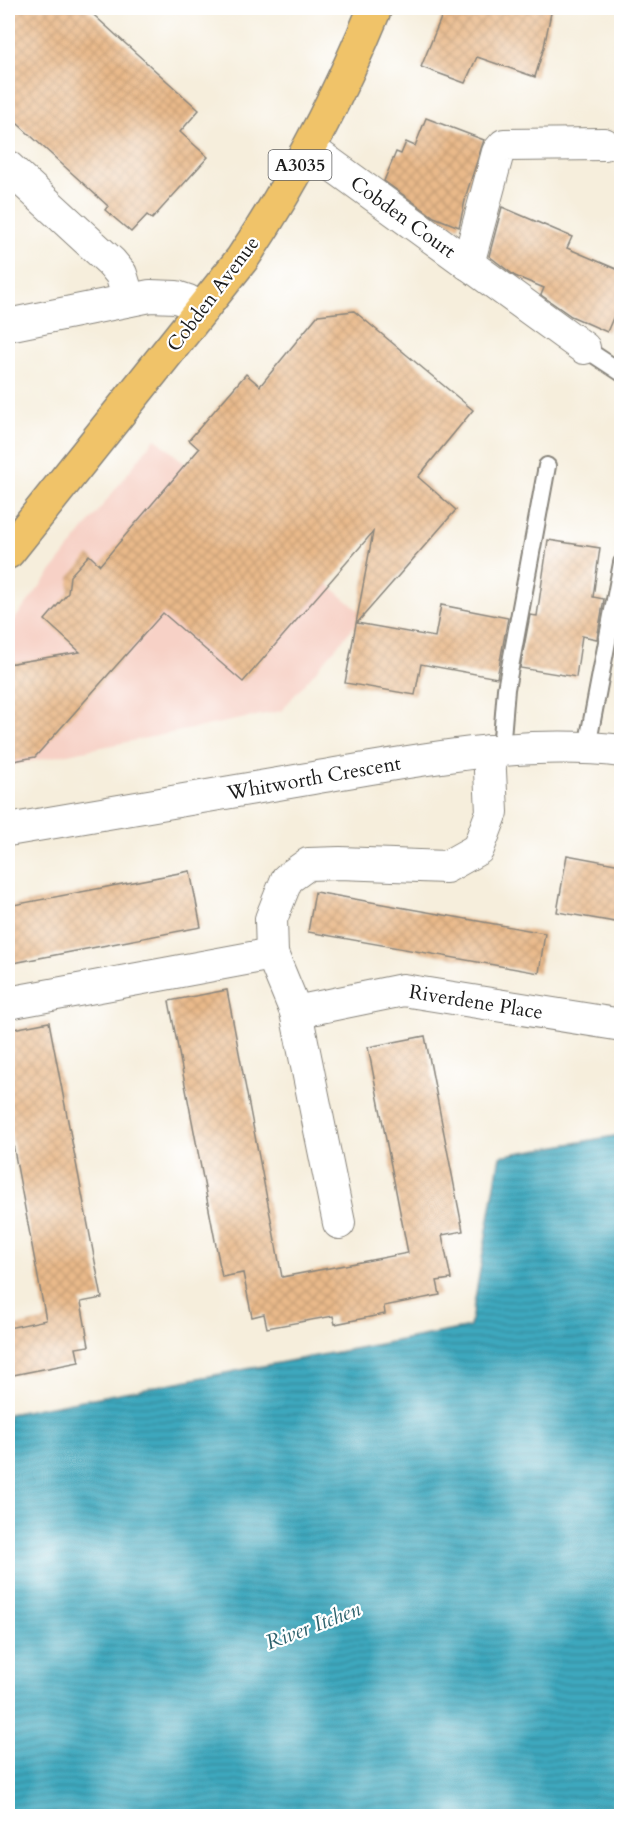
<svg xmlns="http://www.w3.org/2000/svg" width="629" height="1824" font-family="Cardo,serif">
<defs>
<pattern id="water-rules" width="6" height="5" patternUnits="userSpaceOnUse" patternTransform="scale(1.5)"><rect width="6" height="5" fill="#3ea8be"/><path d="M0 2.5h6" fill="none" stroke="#33889a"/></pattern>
<pattern id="building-cross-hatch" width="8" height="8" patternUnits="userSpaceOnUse" patternTransform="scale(1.5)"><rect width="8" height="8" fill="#e9b98a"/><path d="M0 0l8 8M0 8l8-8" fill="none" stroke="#c79e76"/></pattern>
</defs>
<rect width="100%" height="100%" fill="#fff"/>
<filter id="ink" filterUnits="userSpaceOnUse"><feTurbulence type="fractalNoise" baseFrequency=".0167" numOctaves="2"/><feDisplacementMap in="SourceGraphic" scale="12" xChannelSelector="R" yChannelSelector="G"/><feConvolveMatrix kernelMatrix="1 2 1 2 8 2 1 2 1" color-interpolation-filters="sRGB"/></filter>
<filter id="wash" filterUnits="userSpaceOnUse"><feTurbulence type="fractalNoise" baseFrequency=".008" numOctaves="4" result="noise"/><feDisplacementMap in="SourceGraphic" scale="24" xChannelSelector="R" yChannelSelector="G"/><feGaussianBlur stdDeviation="1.35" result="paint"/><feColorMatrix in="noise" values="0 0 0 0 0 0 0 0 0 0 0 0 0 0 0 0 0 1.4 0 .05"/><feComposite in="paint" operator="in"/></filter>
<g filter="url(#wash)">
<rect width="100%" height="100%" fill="#f6eedc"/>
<path fill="#f7d1c6" d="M155,438l209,177 -83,96 -273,55v-142h3z"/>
<path fill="url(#water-rules)" stroke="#2d626d" stroke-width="1.5" d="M621,1135v681h-613v-402l462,-87 30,-171z"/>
<g id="blocks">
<g fill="url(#building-cross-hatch)">
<path d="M8,8h78l113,102 -19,22 28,25 -56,62 -5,-4 -16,17 -26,-22 3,-4 -100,-91v-8l3,-3 -3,-28z"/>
<path d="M445,8h107l-8,39 -9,30 -58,-20 -12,26 -44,-16z"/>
<path d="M426,118l58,22 -17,52 -8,35 -25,-10 -50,-36 12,-29 5,2 5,-12 9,4z"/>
<path d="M502,207l70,30 -5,11 54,23v28l-14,33 -36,-16 -30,-21 3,-7 -29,-12 -26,-20z"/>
<path d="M354,311l119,99 -55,67 38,33 -99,113 78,14 6,-32 67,13 -11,60 -76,-14 -6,31 -70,-12 28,-151 -130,150 -80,-69 -128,144 -27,5v-98l72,-12 -35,-32 23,-27 2,-17 19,-21 11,10 99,-116 -10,-9 57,-66 14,12 58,-71z"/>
<path d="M548,540l52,8 -7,49 11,2 -7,40 -15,-3 -6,41 -56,-9 10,-53 7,1z"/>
<path d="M567,855l54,10v58l-64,-11z"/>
<path d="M190,871l11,56 -193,37v-58z"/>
<path d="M315,892l230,41 -6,40 -231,-41z"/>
<path d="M227,990l55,287 126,-24 -40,-206 57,-11 38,195 -21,4 9,44 -14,2 3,14 -56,11 1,8 -50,10 -2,-8 -66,12 -3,-14 -12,3 -9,-44 -21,4 -53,-276z"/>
<path d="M49,1022l53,276 -21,4 8,44 -13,2 3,14 -71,14v-48l38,-8 -38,-202v-88z"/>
</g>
</g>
</g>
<g filter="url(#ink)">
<use href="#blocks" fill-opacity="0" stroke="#89857c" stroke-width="1.5"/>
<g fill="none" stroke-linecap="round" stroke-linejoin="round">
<g stroke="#89857c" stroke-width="20">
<g id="lane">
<path d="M584,348l38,25"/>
<path d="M587,747l35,-184"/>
<path d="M501,750l5,-61 41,-223"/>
</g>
</g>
<g stroke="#89857c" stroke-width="34">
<g id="street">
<path d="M309,148l275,200"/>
<path d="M8,167l103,95 10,12 8,26"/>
<path d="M468,264l30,-112 6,-7 100,-1"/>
<path d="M8,325l142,-29 26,1 12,4 15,8"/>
<path d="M8,830c101,-18 203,-35 305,-52 101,-17 206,-39 309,-27"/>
<path d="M8,1003l264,-49"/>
<path d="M296,1012l107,-22 219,35"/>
<path d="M339,1223l-43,-211 -24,-58 -1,-35 16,-40 21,-15 32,-1 106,4 32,-18 14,-37 -3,-61"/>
</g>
</g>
<g stroke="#89857c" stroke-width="36">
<path id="primary" d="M8,552l234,-293c53,-79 97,-163 133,-251"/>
</g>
<use href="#lane" stroke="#fff" stroke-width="16"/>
<use href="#street" stroke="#fff" stroke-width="32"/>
<use href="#primary" stroke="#f0c369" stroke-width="33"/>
</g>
</g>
<g text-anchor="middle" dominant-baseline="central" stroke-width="4.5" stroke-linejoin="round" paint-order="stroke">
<rect fill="#fff" stroke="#606060" stroke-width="1.5" x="268.5" y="150" width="63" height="30" rx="4.5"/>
<g font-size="18" font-weight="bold" fill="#1c1c1c">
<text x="300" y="165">A3035</text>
</g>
<g font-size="20" fill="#1c1c1c" stroke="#fff">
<text transform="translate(403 217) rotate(36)">Cobden Court</text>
<text transform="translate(213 294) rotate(-53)">Cobden Avenue</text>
<text transform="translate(314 778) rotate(-10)">Whitworth Crescent</text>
<text transform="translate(476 1002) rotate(9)">Riverdene Place</text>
</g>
<g font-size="21" font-style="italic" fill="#2d626d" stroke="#fff">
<text transform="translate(313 1626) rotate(-21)">River Itchen</text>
</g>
</g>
<rect width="629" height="1824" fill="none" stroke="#fff" stroke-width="30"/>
</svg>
